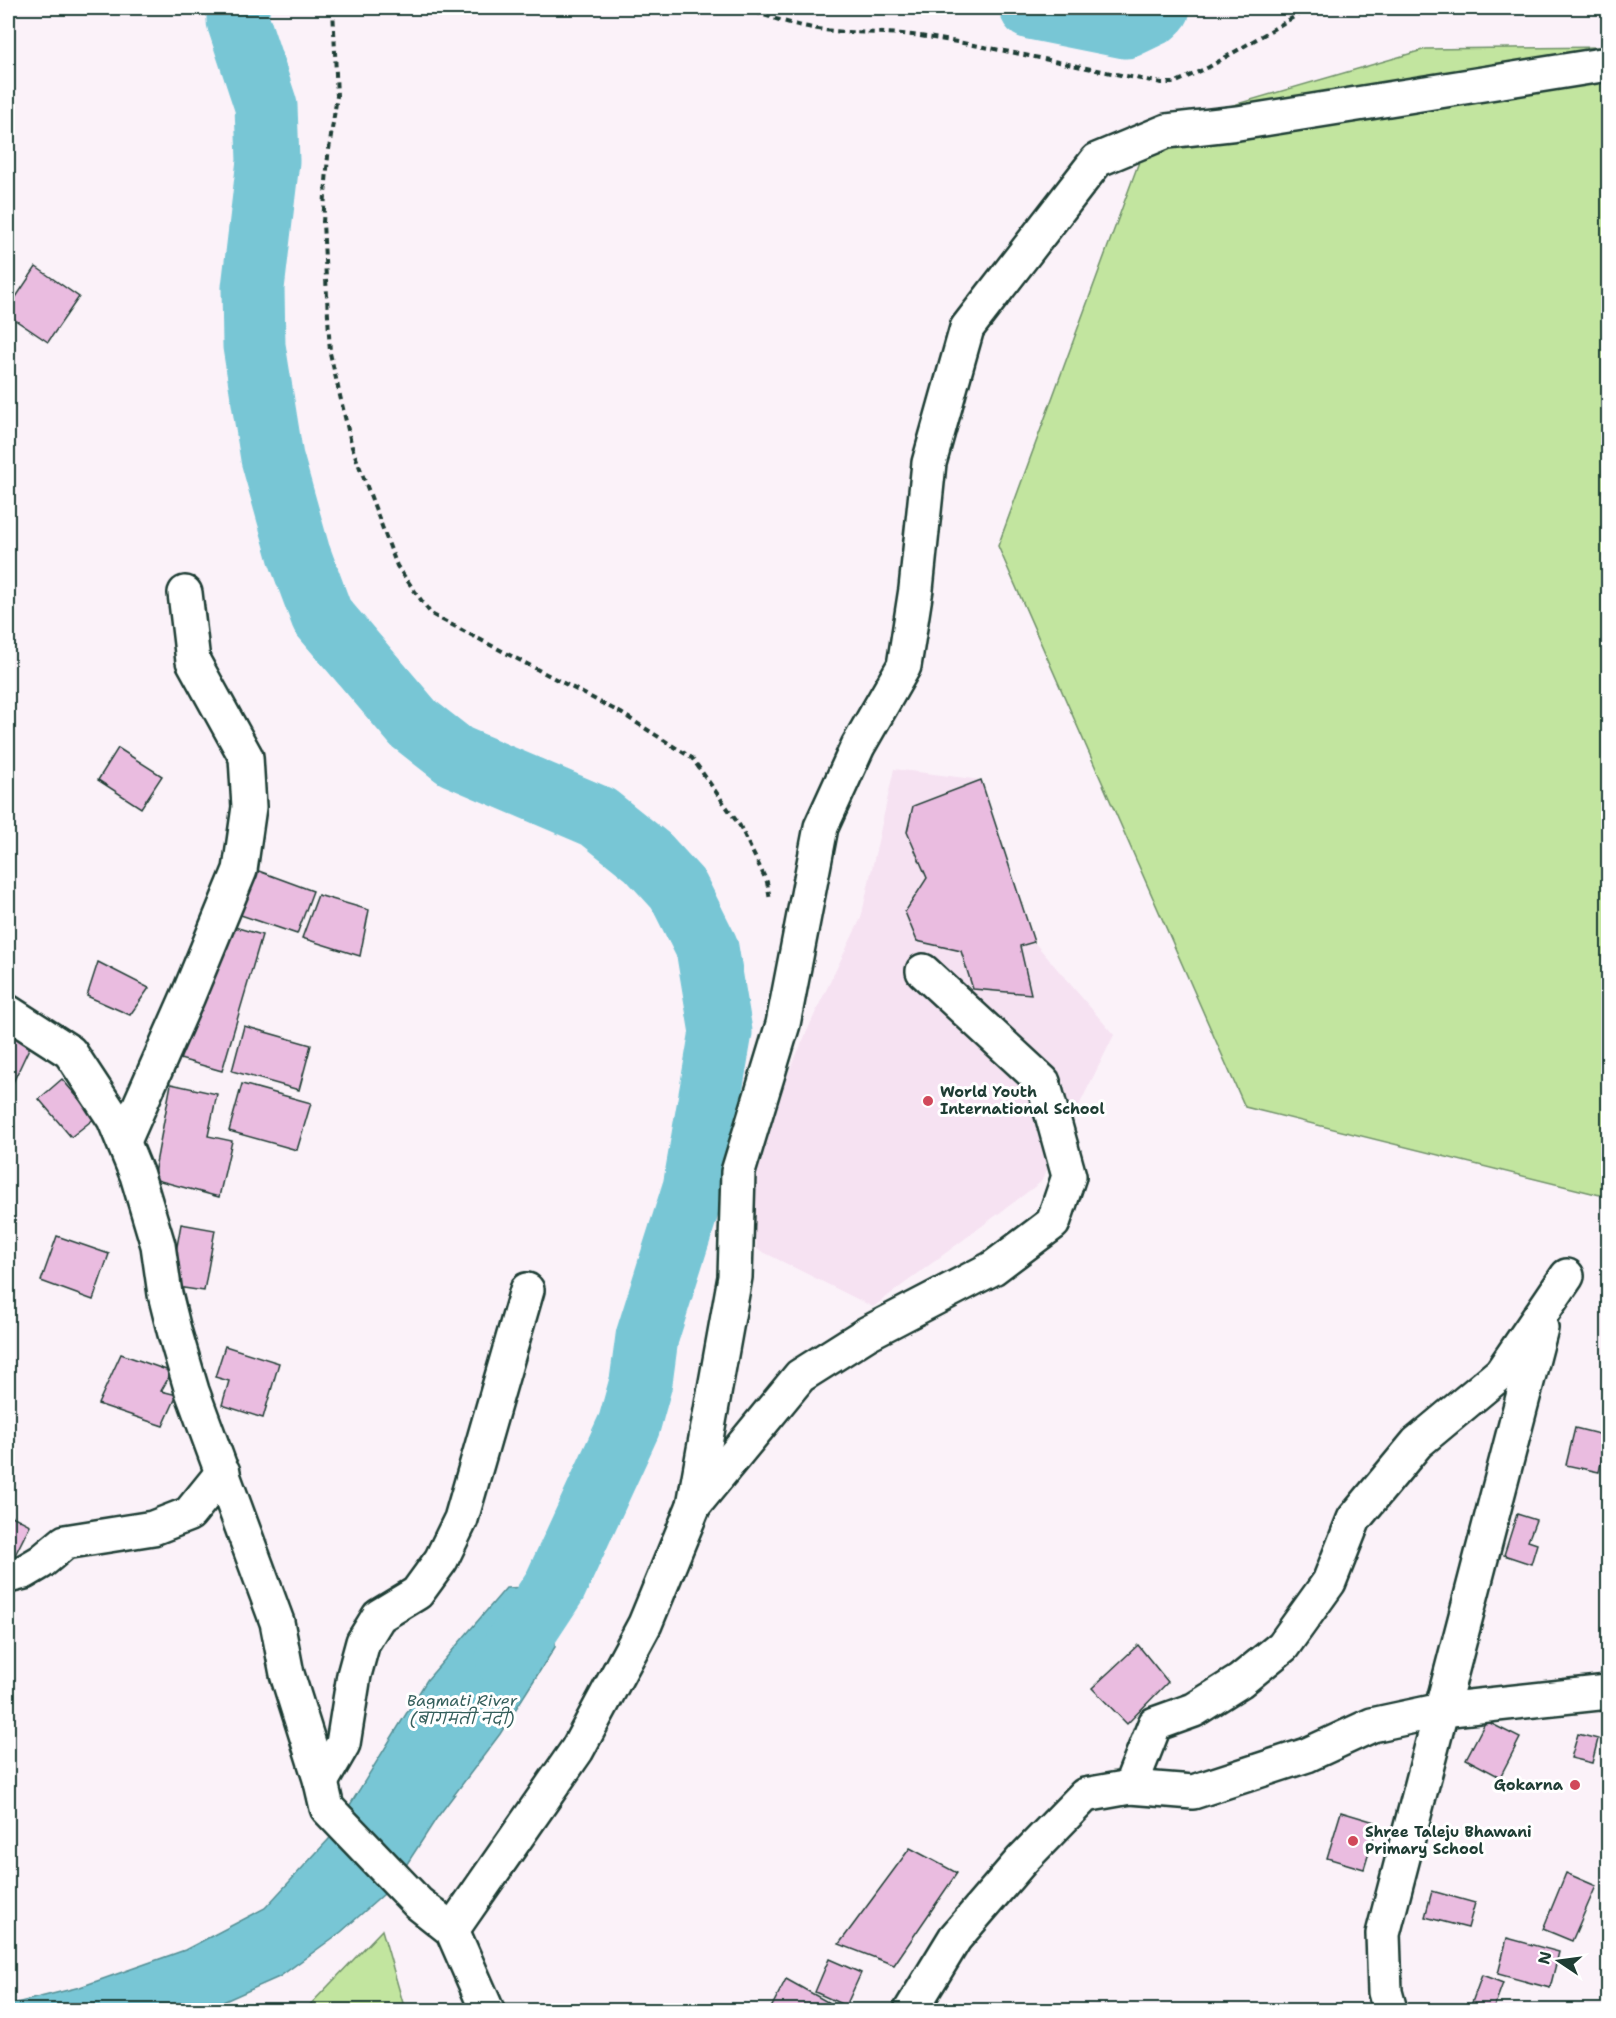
<svg xmlns="http://www.w3.org/2000/svg" width="1616" height="2018" font-family="'Shantell Sans','Playpen Sans Deva',sans-serif">
<rect width="100%" height="100%" fill="#fbf2f9"/>
<filter id="ink" filterUnits="userSpaceOnUse"><feTurbulence type="fractalNoise" baseFrequency=".0167" numOctaves="2"/><feDisplacementMap in="SourceGraphic" scale="12" xChannelSelector="R" yChannelSelector="G"/><feConvolveMatrix kernelMatrix="1 2 1 2 8 2 1 2 1" color-interpolation-filters="sRGB"/></filter>
<g filter="url(#ink)">
<path fill="#f6e2f2" d="M894,769l87,11 53,162 80,93 -73,147 -168,125 -116,-58 -11,-81 71,-159 44,-91z"/>
<g fill="#c2e59f" stroke="#70916a" stroke-width="1.5">
<path d="M1608,47v1150l-363,-90 -247,-561 153,-417 275,-80z"/>
<path d="M382,1930l23,80h-100z"/>
</g>
<path fill="#78c6d5" stroke="#548f95" stroke-width="1.5" d="M555,1586v61l-19,30 -36,57 -64,85 -44,68 -51,45 -62,45 -74,33h-197v-5l72,-18 105,-37 80,-42 64,-69 98,-159 79,-92z"/>
<g fill="none" stroke-linecap="round" stroke-linejoin="round">
<g stroke="#78c6d5" stroke-width="63">
<path d="M238,8v13l28,85 2,55 -15,127 1,58 18,112 27,96 23,62 92,108 41,32 143,61 50,40 30,33 29,58 14,84 -27,156 -47,149 -6,45 -12,43 -74,161 -48,73"/>
<path d="M1031,8l95,19 27,-13 6,-6"/>
</g>
</g>
<g fill="#eabce0" stroke="#1f3d34" stroke-width="1.5">
<path d="M36,267l43,30 -31,45 -40,-27v-6z"/>
<path d="M118,748l44,28 -21,32 -43,-28z"/>
<path d="M981,780l53,162 -14,4 11,48 -58,-5 -12,-38 -44,-10 -12,-29 22,-34 -20,-46 6,-26z"/>
<path d="M256,870l57,21 -16,43 -68,-23z"/>
<path d="M318,895l51,15 -9,46 -58,-18z"/>
<path d="M221,923l41,12 -40,136 -42,-12z"/>
<path d="M98,962l51,26 -19,27 -43,-19z"/>
<path d="M244,1026l67,19 -12,45 -67,-19z"/>
<path d="M8,1028l24,14 -24,51z"/>
<path d="M62,1079l33,39 -24,19 -32,-38z"/>
<path d="M171,1084l46,10 -9,42 24,5 -13,56 -66,-18z"/>
<path d="M242,1084l69,19 -14,47 -68,-19z"/>
<path d="M181,1224l34,6 -11,61 -34,-5z"/>
<path d="M57,1236l52,18 -16,46 -52,-19z"/>
<path d="M225,1346l54,17 -16,55 -41,-13 7,-24 -14,-4z"/>
<path d="M121,1354l51,18 -11,19 16,4 -14,31 -65,-22z"/>
<path d="M1575,1428l32,8 -8,36 -33,-7z"/>
<path d="M8,1514l22,11 -20,40 -2,-1z"/>
<path d="M1517,1514l19,6 -8,21 9,3 -6,20 -27,-9z"/>
<path d="M1138,1645l30,37 -41,42 -35,-36z"/>
<path d="M1486,1721l34,17 -20,39 -34,-18z"/>
<path d="M1578,1734l20,5 -6,24 -21,-5z"/>
<path d="M1341,1812l37,11 -14,46 -37,-11z"/>
<path d="M910,1848l47,25 -63,92 -55,-21z"/>
<path d="M1566,1873l30,13 -24,55 -29,-12z"/>
<path d="M1432,1891l43,12 -7,25 -43,-11z"/>
<path d="M1507,1938l52,14 -9,36 -52,-14z"/>
<path d="M829,1959l32,14 -15,33 -31,-14z"/>
<path d="M1482,1975l21,8 -10,27h-17l-6,-2z"/>
<path d="M786,1979l56,31h-72z"/>
</g>
<g fill="none" stroke-linecap="round" stroke-linejoin="round">
<g stroke="#1f3d34" stroke-width="38">
<g id="minor">
<path d="M8,1012l62,40 44,67 23,56 21,70 7,49 9,36 18,61 85,231 10,52 34,108 6,26 91,95 34,27 35,80"/>
<path d="M124,1141l64,-145 52,-126 9,-63 -3,-50 -53,-96 -8,-68"/>
<path d="M694,1505l41,-228 3,-105 45,-148 38,-197 37,-81 46,-80 12,-77 13,-126 38,-135 130,-168 70,-29 71,-8 370,-59"/>
<path d="M8,1576l16,-4 17,-10 24,-20 88,-14 36,-14 34,-42"/>
<path d="M321,1782l22,-38 11,-69 9,-33 16,-26 38,-23 24,-33 20,-41 66,-229"/>
<path d="M1130,1787l63,5 114,-37 65,-30 70,-15 166,-18"/>
<path d="M452,1930l125,-180 68,-126 49,-119 106,-129 68,-43 125,-65 60,-45 16,-47 -26,-94 -120,-111"/>
<path d="M911,2010l44,-72 67,-78 63,-65 45,-8 25,-63 39,-14 46,-29 43,-35 46,-64 25,-63 63,-76 84,-70 66,-97"/>
<path d="M1390,2010l-5,-18 -2,-58 158,-606"/>
</g>
</g>
<g stroke="#1f3d34" stroke-width="4" stroke-dasharray="6 4.5" stroke-linecap="butt">
<path d="M333,8l4,88 -9,60 -5,66 7,131 22,94 45,119 34,48 190,99 71,45 48,68 27,56 3,18"/>
<path d="M745,8c25,10 52,18 79,22 31,4 64,1 96,6 81,12 161,32 242,47h12l35,-16 100,-59"/>
</g>
<use href="#minor" stroke="#fff" stroke-width="33"/>
</g>
</g>
<g fill="#d1495b" stroke="#fff" stroke-width="2">
<circle cx="928" cy="1101" r="6"/>
<circle cx="1575" cy="1785" r="6"/>
<circle cx="1353" cy="1841" r="6"/>
</g>
<g text-anchor="middle" dominant-baseline="central" stroke-width="6" stroke-linejoin="round" paint-order="stroke">
<g font-size="15" font-weight="bold" fill="#1f3d34" stroke="#fff" text-anchor="start">
<text x="940" y="1092">World Youth<tspan x="940" dy="17">International School</tspan></text>
<text x="1563" y="1785" text-anchor="end">Gokarna</text>
<text x="1365" y="1832">Shree Taleju Bhawani<tspan x="1365" dy="17">Primary School</tspan></text>
</g>
<g font-size="16" font-style="italic" fill="#355f5c" stroke="#fff">
<text x="462" y="1700">Bagmati River<tspan x="462" dy="18">(बागमती नदी)</tspan></text>
</g>
</g>
<rect width="1616" height="2018" fill="none" stroke="#fff" stroke-width="30"/>
<rect x="15" y="15" width="1586" height="1988" fill="none" stroke="#1f3d34" stroke-width="2" filter="url(#ink)"/>
<g transform="translate(1559 1961) rotate(283)" stroke="#ffffff" stroke-width="4.5" paint-order="stroke">
<path d="M0-4.5L10 22L0 15L-10 22Z" fill="#1f3d34"/>
<text y="-9" font-size="16" font-weight="bold" text-anchor="middle" fill="#1f3d34">N</text>
</g>
</svg>
